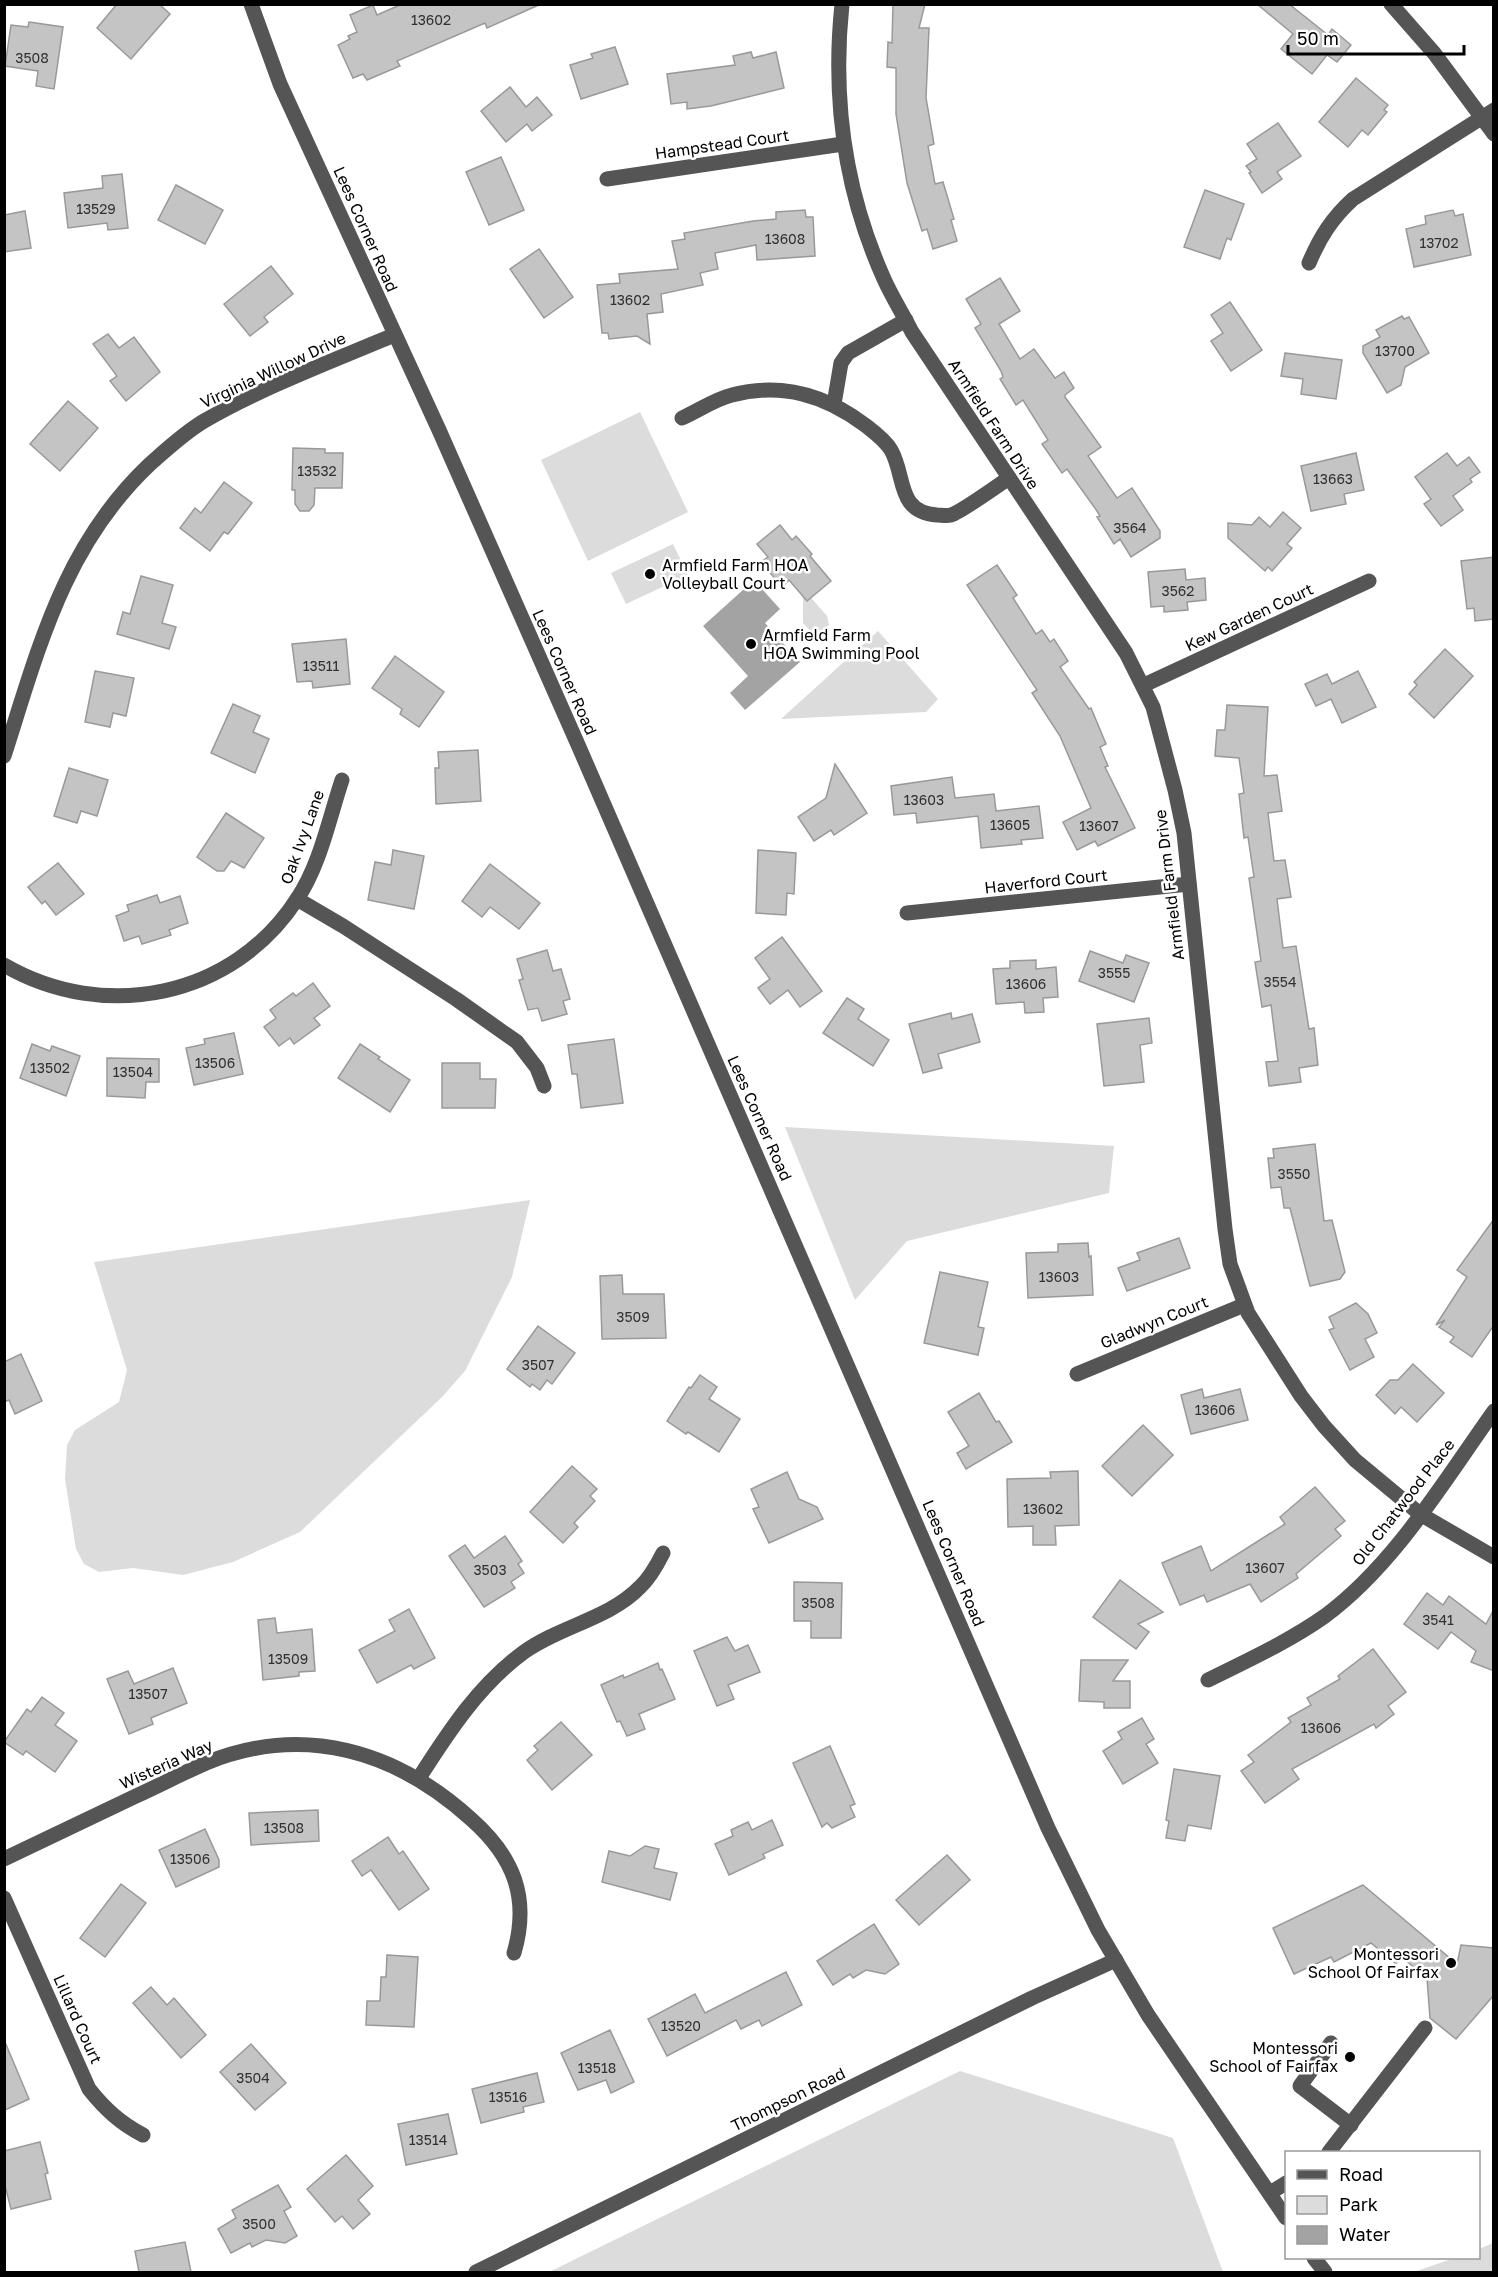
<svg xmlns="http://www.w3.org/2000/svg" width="1498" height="2277" font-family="'Golos Text',sans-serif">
<rect width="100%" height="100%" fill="#fff"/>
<g fill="#dcdcdc">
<path d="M640,412l48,100 -100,49 -47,-101z"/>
<path d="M673,544l15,31 -62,29 -15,-31z"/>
<path d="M806,592l21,24 2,9 -13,12 -13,-14v-28z"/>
<path d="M878,631l60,68 -12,13 -145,7z"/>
<path d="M785,1127l329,19 -5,47 -202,48 -52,59z"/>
<path d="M530,1200l-18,77 -47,94 -23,26 -142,135 -67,30 -50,13 -50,-7 -34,4 -15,-8 -8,-15 -11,-70 2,-34 8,-15 44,-28 8,-32 -33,-108z"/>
<path d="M960,2071l213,67 50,134h-674z"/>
<path d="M1493,2243v29h-79l40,-14h24l1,-9z"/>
</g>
<path fill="#a3a3a3" d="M754,580l26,29 -15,14 35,39 -55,48 -15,-17 18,-17 -45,-50z"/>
<g fill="#c4c4c4" stroke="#999" stroke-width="1.5">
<path d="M117,4h42l11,10 -39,45 -34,-31z"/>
<path d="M402,4h139l-54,24 -2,-5 -88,38 3,5 -33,14 -4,-6 -10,4 -15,-33 12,-6 -2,-3 9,-4 -7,-17 23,-10 4,10z"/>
<path d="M893,4h32l-6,24h10l-3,70 8,46 -6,2 7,38 8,-2 11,37 -3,1 6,21 -24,8 -6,-20 -5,2 -15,-48 -11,-69v-46l-9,-1 1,-25 4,1z"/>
<path d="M1257,4h32l39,31 4,-6 19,16 -14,17 -10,-7 -15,19 -31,-25 12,-15z"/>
<path d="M29,22l34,5 -9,62 -18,-3 2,-15 -33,-5 6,-41 17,2z"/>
<path d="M615,47l13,37 -47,15 -11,-34 23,-7 -2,-4z"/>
<path d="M751,52l2,6 23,-6 8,36 -73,18 -24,3v-7l-16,2 -4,-30 68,-9 -2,-9z"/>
<path d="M1356,78l32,27 -4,5 3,2 -19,23 -6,-5 -14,17 -29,-25z"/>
<path d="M510,87l16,20 11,-10 15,18 -20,16 -5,-7 -21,18 -25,-31z"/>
<path d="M1278,123l23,33 -24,16 5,7 -20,14 -13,-20 2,-1 -5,-6 11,-7 -10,-15z"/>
<path d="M501,157l23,53 -35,15 -23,-53z"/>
<path d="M122,174l6,54 -20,2 -1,-7 -39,5 -4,-35 39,-5 -1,-12z"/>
<path d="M176,185l47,25 -18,34 -47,-24z"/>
<path d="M1205,190l39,14 -13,36 -4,-2 -7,21 -36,-12z"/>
<path d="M805,210l1,7h7l2,39 -58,4 -1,-15 -41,8 3,16 -18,4 3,12 -42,9 2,18 -16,2 3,30 -13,-8 -28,3 -1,-6h-6l-5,-48 23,-2 -1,-9 59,-5 -6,-28 13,-2 -1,-6 69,-12 23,-2v-7z"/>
<path d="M1453,210l2,6 8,-2 8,41 -57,12 -8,-38 20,-5 -1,-8z"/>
<path d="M25,211l6,37 -27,4v-37z"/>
<path d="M539,249l34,48 -29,21 -34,-49z"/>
<path d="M271,266l22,28 -29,23 4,5 -18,14 -26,-32z"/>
<path d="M1000,278l20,33 -21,13 21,35 14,-10 21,29 9,-6 10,16 -9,7v2l36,50 -13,9 29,42 15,-10 28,43v7l-29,19 -11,-18 -6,5 -17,-27 3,-1 -3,-5 -30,-42 -5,4 -20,-29 6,-4 -25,-40 -7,5 -16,-26 3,-2 -2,-6 -26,-43 6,-4 -15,-25z"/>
<path d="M1230,302l32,48 -31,21 -20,-30 12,-8 -12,-18z"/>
<path d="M1402,316l2,3 5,-2 20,36 -24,14 -4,18 -14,8 -24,-40v-7l17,-9 -4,-7z"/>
<path d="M108,334l11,14 15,-11 26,35 -34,29 -16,-20 7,-5 -24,-32z"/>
<path d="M1285,353l57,7 -6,39 -35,-5 2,-15 -22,-3z"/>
<path d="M68,401l30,27 -38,43 -30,-27z"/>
<path d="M293,448l32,1v4h18l-1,35h-27l-1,17 -5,6h-9l-5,-7v-14h-3z"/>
<path d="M1356,453l8,37 -20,4 2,10 -35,7 -10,-45z"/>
<path d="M1447,453l10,13 12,-9 11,15 -10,7 2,3 -19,14 10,14 -22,16 -17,-22 7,-5 -16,-22z"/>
<path d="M224,482l28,21 -24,31 -4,-2 -14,19 -30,-23 15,-20 6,5z"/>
<path d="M1283,512l18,16 -14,16 5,4 -20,23 -4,-4 -3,4 -37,-33v-15l24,2 7,-8 11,10z"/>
<path d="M780,525l12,15 4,-4 16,18 -2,2 21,25 -24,20 -18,-21 -7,7 -21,-25 7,-5 -11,-13z"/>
<path d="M1494,557v62l-19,2 -1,-13 -7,1 -6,-48z"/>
<path d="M997,565l20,30 -4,3 23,36 6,-4 8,12 4,-3 14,22 -8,6 29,42 2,-1 15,36 -6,3 8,19 -3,1 30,61 -37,18 -3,-5 -18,9 -14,-28 28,-14 -31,-72 -28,-43 5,-3 -70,-105z"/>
<path d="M1185,569l1,11 19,-2 1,22 -19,2 1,8 -24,2v-6l-13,1 -3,-35z"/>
<path d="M141,576l32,9 -11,38 14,4 -7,22 -52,-15 6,-22 7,2z"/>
<path d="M346,639l4,45 -37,4 -1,-7 -15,1 -5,-38z"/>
<path d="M1445,649l28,27 -39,42 -25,-24 8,-9 -3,-3z"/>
<path d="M395,656l49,36 -25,35 -19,-13 2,-5 -30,-21z"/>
<path d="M95,671l39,7 -8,38 -13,-3 -3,14 -25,-5z"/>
<path d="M1358,671l18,36 -34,16 -11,-24 -15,7 -11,-22 22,-10 5,10z"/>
<path d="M233,704l27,12 -7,16 16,7 -14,34 -44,-20z"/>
<path d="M1227,705l41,2 -4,69 13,-1 5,36 -14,2 6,48 11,-1 6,37 -14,2 6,49 13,-2 13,83 5,-1 4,37 -19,3 2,14 -32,4 -3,-24 12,-1 -7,-56 -9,2 -7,-45 6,-1 -12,-83 5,-1 -6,-40 -4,1 -5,-44 5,-1 -5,-35 -24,-2 2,-26h8z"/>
<path d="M478,750l3,51 -45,3 -1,-36h4l-1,-16z"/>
<path d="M835,764l32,49 -33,22 -3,-5 -17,11 -16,-24 28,-19z"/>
<path d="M69,768l39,12 -11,36 -16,-5 -4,12 -23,-7z"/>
<path d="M952,777l3,21 39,-4 2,17 43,-5 4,32 -22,2 1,4 -41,4 -3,-32 -61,7 -1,-10 -22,2 -3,-29z"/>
<path d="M226,813l38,25 -20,30 -13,-7 -7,10h-7l-20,-14z"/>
<path d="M393,850l31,6 -10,53 -46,-9 7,-38 16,3z"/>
<path d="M758,850l38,3 -2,41 -7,-1 -1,22 -30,-2z"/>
<path d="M58,863l26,31 -28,21 -11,-14 -3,3 -14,-17z"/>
<path d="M490,864l50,39 -21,26 -29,-22 -8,10 -20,-16z"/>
<path d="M157,895l3,8 20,-7 8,27 -19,7 2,5 -29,9 -3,-8 -15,5 -8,-25 13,-5 -2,-6z"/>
<path d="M782,937l40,54 -22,16 -12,-17 -18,14 -12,-16 12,-9 -15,-21z"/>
<path d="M547,950l6,21 8,-2 9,30 -7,2 4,13 -25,7 -4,-13 -10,2 -9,-30 4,-1 -6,-20z"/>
<path d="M1090,951l33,12 3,-8 23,8 -15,39 -55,-21z"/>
<path d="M1036,960v9l20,-2 2,30 -15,1 1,14 -19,1 -1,-11 -28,2 -3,-35 17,-1v-7z"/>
<path d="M313,983l17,23 -16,12 6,7 -26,19 -4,-6 -11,8 -15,-19 12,-9 -6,-8 23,-17 3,3z"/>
<path d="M847,998l17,11 -6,10 31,21 -16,26 -50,-33z"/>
<path d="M951,1013l1,6 20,-5 8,28 -42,12 4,14 -19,5 -14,-49z"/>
<path d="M1149,1018l3,25 -12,2 4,37 -40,4 -7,-62z"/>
<path d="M234,1033l9,41 -49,11 -8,-37 19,-4 -1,-5z"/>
<path d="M614,1039l9,64 -42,5 -4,-34h-5l-4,-29z"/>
<path d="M32,1044l18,7 2,-5 28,10 -14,40 -46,-18z"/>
<path d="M360,1044l20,13 -2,2 32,21 -20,32 -52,-34z"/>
<path d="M107,1058l52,1v23h-13l-1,16 -38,-2z"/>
<path d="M442,1063h38v16h16l-1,29h-53z"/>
<path d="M1315,1144l9,77 8,-1 13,52 -5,7 -30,7 -20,-78h-6l-3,-21 -10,1 -3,-30h6l-1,-9z"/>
<path d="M1494,1219v106l-22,32 -22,-15 4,-5 -15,-10 6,-7 -9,5 31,-48 -10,-7z"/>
<path d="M1179,1238l11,30 -63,23 -9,-23 22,-8 -3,-7z"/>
<path d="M1088,1243l1,14 2,-1 2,39 -65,3 -2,-45 32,-1v-8z"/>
<path d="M940,1272l48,10 -10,45 6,1 -6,27 -54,-12z"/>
<path d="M622,1275l1,19h41l2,44 -64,1 -2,-63z"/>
<path d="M1356,1303l12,11 9,19 -12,6 9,18 -24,13 -21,-40 5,-2 -5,-11z"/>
<path d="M538,1326l37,27 -23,31 -5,-4 -7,10 -8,-6 -2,3 -23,-18z"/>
<path d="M21,1354l21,47 -27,13 -6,-14 -5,2v-40z"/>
<path d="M1413,1364l31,29 -27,29 -16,-15 -6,7 -19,-19 14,-15h8z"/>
<path d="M700,1375l17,12 -8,12 31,20 -21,33 -31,-20 -2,2 -19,-13 22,-34 2,1z"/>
<path d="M1202,1389l2,9 36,-9 8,31 -57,14 -10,-39z"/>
<path d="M979,1393l17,29 3,-1 13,21 -46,27 -9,-16 12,-7 -21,-34z"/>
<path d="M1143,1425l30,30 -41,41 -30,-30z"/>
<path d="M572,1466l25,23 -7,7 5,5 -21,22 4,4 -15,16 -33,-31z"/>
<path d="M1078,1471l1,54 -24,1 1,19h-23v-19l-25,1 -1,-48 44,-1 -1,-6z"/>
<path d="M787,1472l12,27 18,8 6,12 -54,24 -16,-34 6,-2 -8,-18z"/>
<path d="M1315,1487l30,34 -10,8 6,7 -45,38 2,4 -37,24 -11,-18 -43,18 -3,-7 -24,10 -18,-42 39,-17 10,25 74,-47 -5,-7z"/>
<path d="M505,1536l17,25 -4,3 6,9 -13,9 4,6 -31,19 -35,-51 16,-11 9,13z"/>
<path d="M1120,1580l43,32 -25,12 11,8 -13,17 -43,-32z"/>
<path d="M794,1582l48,1 -1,55h-30v-17h-17z"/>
<path d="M1427,1593l16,12 6,-9 37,28 8,-15v62l-23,-9 5,-11 -25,-19 -13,17 -34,-25z"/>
<path d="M409,1609l26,49 -21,11 -3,-4 -34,18 -18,-33 36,-19 -6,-11z"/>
<path d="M275,1618l2,15 35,-4 3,42 -16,1v4l-36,4 -5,-60z"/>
<path d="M727,1637l8,14 13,-6 12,27 -32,13 6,14 -17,7 -23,-55z"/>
<path d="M1373,1649l33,43 -18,14 6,8 -18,14 -2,-4 -82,45 7,10 -34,24 -24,-32 13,-9 -6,-7 43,-33 -3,-4 23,-13 -4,-7 33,-19 -2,-3z"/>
<path d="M1081,1660h47l-15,21h17v27h-26v-6l-25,-1z"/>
<path d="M658,1663l2,7 2,-1 13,30 -36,15 6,15 -18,7 -7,-15 -3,1 -16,-37 22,-10 1,3z"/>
<path d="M173,1668l14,35 -36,15 2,6 -24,10 -22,-55 21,-8 6,13z"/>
<path d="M42,1697l22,16 -9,12 22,16 -22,31 -29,-21 -3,4 -19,-13 23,-33 4,3z"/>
<path d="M1142,1718l12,21 -8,5 12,19 -35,21 -20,-33 19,-12 -4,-7z"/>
<path d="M561,1722l31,33 -40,35 -25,-30 11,-10 -4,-4z"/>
<path d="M830,1746l25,58 -5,2 5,11 -23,11 -5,-5 -5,4 -29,-64z"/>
<path d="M1174,1769l46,7 -9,53 -23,-4 -3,16 -19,-3 3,-17 -3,-1z"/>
<path d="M318,1810l1,31 -68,4 -2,-32z"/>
<path d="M772,1820l11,25 -20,9 2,4 -36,17 -14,-31 18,-8 -2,-6 17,-8 4,8z"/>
<path d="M205,1829l14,31v7l-43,20 -17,-37z"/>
<path d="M388,1837l11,17 4,-3 26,38 -30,21 -28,-40 -9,6 -10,-15z"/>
<path d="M645,1846l14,3 -5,19 23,5 -7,27 -68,-18 7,-31 21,5z"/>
<path d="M947,1855l23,25 -51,45 -23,-25z"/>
<path d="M121,1884l25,19 -41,54 -25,-19z"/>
<path d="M1363,1885l94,79 4,-19 33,3v47l-38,44 -26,-21 -3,-40 -26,-21 -5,7 -25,-21 -37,19 -3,-5 -37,17 -21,-46z"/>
<path d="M874,1924l25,40 -14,10 -19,-4 -13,8 -3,-4 -17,11 -16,-24z"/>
<path d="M387,1955l31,2 -4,70 -48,-2 1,-24h13l1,-24h5z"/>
<path d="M786,1972l16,33 -40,21 -3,-6 -18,9 -5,-9 -69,36 -19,-37 47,-25 10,19z"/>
<path d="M151,1987l16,18 7,-7 32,37 -25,23 -48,-55z"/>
<path d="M610,2030l24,52 -23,11 -5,-13 -28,10 -17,-37z"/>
<path d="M5,2042l24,57 -24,11z"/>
<path d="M251,2044l35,39 -31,27 -35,-38z"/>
<path d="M537,2073l7,29 -21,5 1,5 -43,11 -9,-34z"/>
<path d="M448,2114l9,40 -51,11 -8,-41z"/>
<path d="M40,2142l8,31 -3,1 6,25 -40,10 -7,-27v-31z"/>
<path d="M346,2155l27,31 -15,14 12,14 -17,15 -11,-13 -7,6 -28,-33z"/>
<path d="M278,2185l13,22 -7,4 13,25 -12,7 -19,-3 -14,7 -2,-4 -19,10 -13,-24 18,-11 -4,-8z"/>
<path d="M185,2242l6,30h-52l-4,-21z"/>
</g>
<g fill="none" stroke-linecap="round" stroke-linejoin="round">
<g stroke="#555" stroke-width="15">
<path d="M251,4l29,80 159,346 140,317 469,1081 50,102 50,85 138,203"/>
<path d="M842,4c-10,95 3,188 42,275 8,18 19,35 28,53l214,321 27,54 22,83 9,43 41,396 5,35 18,49 53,83 23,30 31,34 65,54 74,43"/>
<path d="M1391,4l43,49 60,81"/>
<path d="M607,179l236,-35"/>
<path d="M1309,263c11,-26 23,-45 44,-64l141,-89"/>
<path d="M834,404l7,-41 7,-10 58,-33"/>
<path d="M682,418c16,-7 33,-19 50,-23 50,-13 93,0 133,30 9,7 20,15 26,25 15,26 5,62 46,65 4,0 10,1 14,0 10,-3 46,-29 58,-37"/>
<path d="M1144,685l225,-104"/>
<path d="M4,756c35,-109 60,-211 146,-292 17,-15 34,-31 54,-43 59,-34 126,-59 190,-86"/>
<path d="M297,899l46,27 113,73 61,43 20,26 7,18"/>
<path d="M907,913l282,-29"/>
<path d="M4,965c100,58 229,33 293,-66 23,-34 32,-80 45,-119"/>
<path d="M1077,1374l167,-69"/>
<path d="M1208,1680c40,-20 80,-38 117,-64 70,-52 119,-135 169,-205"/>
<path d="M419,1778c30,-47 60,-93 105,-126 36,-26 85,-33 116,-65 10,-9 17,-22 23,-34"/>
<path d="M4,1859c44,-21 88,-42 132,-63 24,-11 47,-23 70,-33 98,-40 190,-12 265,56 43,38 59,79 43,134"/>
<path d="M4,1898l85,191c16,20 31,34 54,46"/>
<path d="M1331,2043l-31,43 51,39"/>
<path d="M1329,2152l96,-124"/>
<path d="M1270,2193l16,-10"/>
<path d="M1314,2258l11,14"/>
<path d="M476,2272l556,-274 84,-38"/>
</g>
</g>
<g fill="#000" stroke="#fff" stroke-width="2">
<circle cx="650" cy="574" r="6"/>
<circle cx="751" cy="644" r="6"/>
<circle cx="1451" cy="1963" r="6"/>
<circle cx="1350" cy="2057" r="6"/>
</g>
<g text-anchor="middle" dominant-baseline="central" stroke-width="5" stroke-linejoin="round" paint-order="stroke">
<g font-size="14" fill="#313131">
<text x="431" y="19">13602</text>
<text x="32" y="57">3508</text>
<text x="96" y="208">13529</text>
<text x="785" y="238">13608</text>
<text x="1439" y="242">13702</text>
<text x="630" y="299">13602</text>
<text x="1395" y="350">13700</text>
<text x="317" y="470">13532</text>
<text x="1333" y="478">13663</text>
<text x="1130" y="527">3564</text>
<text x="1178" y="590">3562</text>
<text x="321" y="665">13511</text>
<text x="924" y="799">13603</text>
<text x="1010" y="824">13605</text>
<text x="1099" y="825">13607</text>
<text x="1114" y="972">3555</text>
<text x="1280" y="981">3554</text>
<text x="1026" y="983">13606</text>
<text x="215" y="1062">13506</text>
<text x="50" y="1067">13502</text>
<text x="133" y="1071">13504</text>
<text x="1294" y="1173">3550</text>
<text x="1059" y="1276">13603</text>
<text x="633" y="1316">3509</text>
<text x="538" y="1364">3507</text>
<text x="1215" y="1409">13606</text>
<text x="1043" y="1508">13602</text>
<text x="1265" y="1567">13607</text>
<text x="490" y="1569">3503</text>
<text x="818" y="1602">3508</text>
<text x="1438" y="1619">3541</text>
<text x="288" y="1658">13509</text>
<text x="148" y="1693">13507</text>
<text x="1321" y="1727">13606</text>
<text x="284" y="1827">13508</text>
<text x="190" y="1858">13506</text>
<text x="681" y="2025">13520</text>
<text x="597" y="2067">13518</text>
<text x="253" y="2077">3504</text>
<text x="508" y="2096">13516</text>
<text x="428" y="2139">13514</text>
<text x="259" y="2223">3500</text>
</g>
<g font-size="16" fill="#000" stroke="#fff">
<text transform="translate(722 144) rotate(-8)">Hampstead Court</text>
<text transform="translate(366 229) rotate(66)">Lees Corner Road</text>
<text transform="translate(273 370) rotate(-25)">Virginia Willow Drive</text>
<text transform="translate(994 424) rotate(57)">Armfield Farm Drive</text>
<text transform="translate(1249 617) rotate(-25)">Kew Garden Court</text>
<text transform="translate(565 672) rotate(66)">Lees Corner Road</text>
<text transform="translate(302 837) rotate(-70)">Oak Ivy Lane</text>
<text transform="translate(1046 881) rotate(-6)">Haverford Court</text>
<text transform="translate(1169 885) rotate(-97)">Armfield Farm Drive</text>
<text transform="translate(760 1118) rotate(66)">Lees Corner Road</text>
<text transform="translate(1154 1322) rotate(-22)">Gladwyn Court</text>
<text transform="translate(1403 1502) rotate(-52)">Old Chatwood Place</text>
<text transform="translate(954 1563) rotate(67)">Lees Corner Road</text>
<text transform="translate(166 1764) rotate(-24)">Wisteria Way</text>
<text transform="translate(78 2019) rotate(66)">Lillard Court</text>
<text transform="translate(788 2099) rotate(-26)">Thompson Road</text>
</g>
<g font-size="16" fill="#000" stroke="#fff" text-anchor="start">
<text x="662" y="565">Armfield Farm HOA<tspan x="662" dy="18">Volleyball Court</tspan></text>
<text x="763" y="635">Armfield Farm<tspan x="763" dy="18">HOA Swimming Pool</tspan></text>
<text x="1439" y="1954" text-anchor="end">Montessori<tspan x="1439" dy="18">School Of Fairfax</tspan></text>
<text x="1338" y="2048" text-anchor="end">Montessori<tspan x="1338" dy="18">School of Fairfax</tspan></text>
</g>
</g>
<rect width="1498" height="2277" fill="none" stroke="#000000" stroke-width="12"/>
<rect x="1285" y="2151" width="195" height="108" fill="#ffffff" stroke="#999999" stroke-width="1.5"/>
<rect x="1297" y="2170" width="30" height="9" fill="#555555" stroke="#999999" stroke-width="1.5"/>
<text x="1339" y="2181" font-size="18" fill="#000000">Road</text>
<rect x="1297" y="2196" width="30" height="18" fill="#dcdcdc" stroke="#999999" stroke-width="1.5"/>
<text x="1339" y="2211" font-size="18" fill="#000000">Park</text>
<rect x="1297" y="2226" width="30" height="18" fill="#a3a3a3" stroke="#999999" stroke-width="1.5"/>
<text x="1339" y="2241" font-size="18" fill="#000000">Water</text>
<path d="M1288 45v9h176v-9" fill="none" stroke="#000000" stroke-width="3"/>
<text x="1297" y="45" font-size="18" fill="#000000" stroke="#ffffff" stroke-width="4.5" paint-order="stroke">50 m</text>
</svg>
